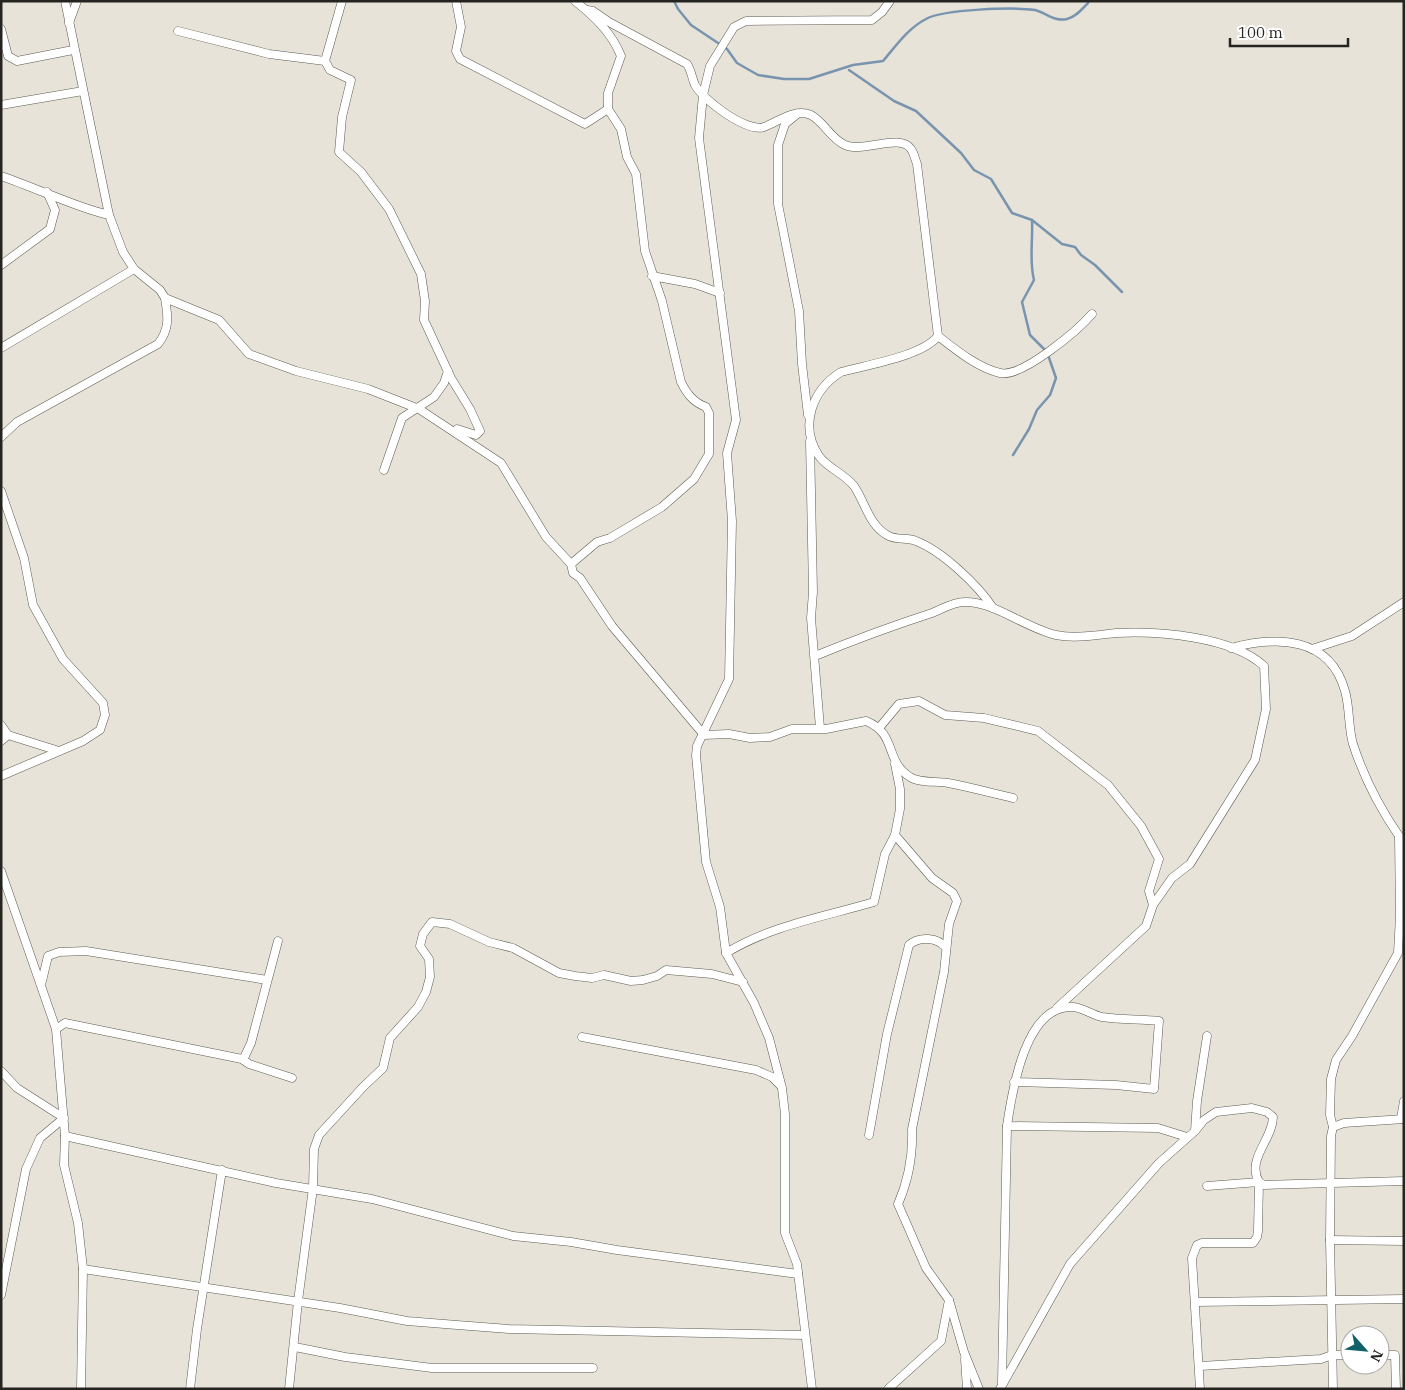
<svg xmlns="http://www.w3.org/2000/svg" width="1405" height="1390" font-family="'IBM Plex Serif',serif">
<rect width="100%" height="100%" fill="#e7e3d8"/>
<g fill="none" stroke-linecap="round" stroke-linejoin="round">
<g stroke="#7994af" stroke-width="2.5">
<path d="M674,1l4,8 13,16 36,24 10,14 21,12 26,4h25l44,-14 30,-4c13,-15 24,-32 43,-42 18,-10 88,-12 109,-9 12,3 19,12 32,9 9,-2 15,-10 21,-16"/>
<path d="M849,70l45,31 22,10 45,42 13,17 17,9 21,34 20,7 30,24 13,3 6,8 14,10 27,27"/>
<path d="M1013,455l16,-26 8,-19 13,-15 6,-17 -9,-26 -17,-17 -8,-33 12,-22c-5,-19 -1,-39 -2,-60"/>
</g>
<g stroke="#5e5b51" stroke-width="9">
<g id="street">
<path d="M65,1l44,214"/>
<path d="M342,1l-17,60 5,9 21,10 -9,37 -3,35 22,20 28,37 32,65 4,27 -1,19 27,58 19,31 10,22 -4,4 -19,-6"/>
<path d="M456,1l5,26 -5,24 4,8 125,65 23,-15"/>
<path d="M587,10l6,1 16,11 78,42c4,6 5,14 8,21 8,15 52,48 69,42 14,-5 30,-19 47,-12 13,7 20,24 34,30 18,8 55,-12 66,4 3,4 4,10 6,15l21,172c-15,20 -72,29 -97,36 -29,18 -42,54 -22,84 8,12 26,18 35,30 11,16 15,39 33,49 9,6 20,2 29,6 26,10 62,44 77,67"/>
<path d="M69,23l8,-22"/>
<path d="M1,29l7,27 9,5 56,-11"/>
<path d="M178,31l91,23 56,7"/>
<path d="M1,105l82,-14"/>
<path d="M795,116l-10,8 -7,21v59l21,107 3,53 6,51"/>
<path d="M1,176c36,12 73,31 108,39l14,37 11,17 26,21 5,8 54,22 30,34 47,17 72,18 51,20 82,54 45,74 25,27 2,9 7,5 32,48 92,109 25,-1 21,4 20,-1 22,-8h34l40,-8c32,13 18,40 44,56 9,6 27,4 38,6 22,4 43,10 65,15"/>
<path d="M1,265l49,-36 5,-19 -8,-18"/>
<path d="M652,276l43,8 25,9"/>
<path d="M938,336c18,14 40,32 62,37 22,5 78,-43 92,-59"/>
<path d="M1,348l133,-79"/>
<path d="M1,437l16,-15 141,-78c12,-15 10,-28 7,-46"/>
<path d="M810,441l3,151 -2,26 9,110"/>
<path d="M384,470l18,-52 32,-21 10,-14 4,-12"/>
<path d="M1,491l23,67 9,47 30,54 40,44 2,12 -5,15 -17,11 -82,35"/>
<path d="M571,564l26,-22 13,-4 52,-31 32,-28 15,-25v-41l-3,-6c-13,-5 -19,-13 -25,-25l-19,-81 -17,-50 -9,-77 -9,-17 -6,-28 -13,-20v-16l13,-37c-9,-23 -27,-40 -46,-55"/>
<path d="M1231,648c45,-12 99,-12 114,43 5,17 3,36 8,53 11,34 26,63 46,92"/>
<path d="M1312,649l40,-13 52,-34"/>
<path d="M815,656c39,-16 77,-30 117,-43 10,-4 21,-11 32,-11 30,-1 61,26 92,33 18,4 41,0 60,-2 42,-2 115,3 148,33l2,43 -11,51 -65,104 -18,14 -19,27"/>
<path d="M1,725l7,10 -5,1"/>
<path d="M879,728l20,-24 20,-3 26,14 39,3 54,13 70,54 33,41 18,33 -10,32 4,14 -7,21 -89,82"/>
<path d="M1,741l7,-6 51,16"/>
<path d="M895,835l37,43 21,15 4,8 -8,23 -5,48 -32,157c1,27 -3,50 -14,75l28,64 23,32 15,52 15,37"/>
<path d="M1,871l55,158 9,107 -1,29 14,58 5,46 -2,120"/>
<path d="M726,953l-6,-46 -14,-45 -10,-107 1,-9 32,-67 3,-158 -5,-68 9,-33 -37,-282 4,-43 7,-29 24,-39 12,-6 126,-1 10,-8 8,-11"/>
<path d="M42,981l6,-25 11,-4 27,-1 181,29"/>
<path d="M56,1029l9,-6 177,36 7,5 43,14"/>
<path d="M582,1037l174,33 16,7 9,9"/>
<path d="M243,1060l8,-17 27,-102"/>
<path d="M1,1071l16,17 47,30 -24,20 -14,31 -25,126"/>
<path d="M1401,1119l3,-18"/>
<path d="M1007,1126l151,2 29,9"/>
<path d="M1333,1127l-3,-12 1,-36 5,-19 16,-24 46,-83 2,-37 -1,-80 5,9"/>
<path d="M1195,1131l2,-30 10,-65"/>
<path d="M869,1135l18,-101 22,-89c10,-9 29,-8 37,3"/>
<path d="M65,1136l211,47 96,16 141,37 58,6 46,8 181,24"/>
<path d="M1330,1240l74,1"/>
<path d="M83,1269l257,39 67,13 50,4 52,4 296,6"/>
<path d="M1195,1302l209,-3"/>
<path d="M295,1347l50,10 87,11h161"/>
<path d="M1380,1355h15l1,34"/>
<path d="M965,1359l2,30"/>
<path d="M1200,1366l121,-7 11,-4h18"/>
<path d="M1002,1383l5,-257c5,-34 18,-122 66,-119 11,1 19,8 29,10 19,3 38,2 57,4l-5,68 -38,-4 -102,-3"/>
<path d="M190,1389l7,-60 25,-159"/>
<path d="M289,1389l9,-88 15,-113 1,-39 5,-14 44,-48 20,-19 7,-30 28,-31 8,-15 4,-15 -1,-18 -9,-13 3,-12 9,-12 18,2 39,18 24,6 46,25 16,3 17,2 12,-3 27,6 12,-1 14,-4 9,-6 46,4 31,8"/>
<path d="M812,1389l-15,-125 -12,-31v-119l-3,-26 -13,-50 -15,-35 -28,-50c46,-28 97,-36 148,-51l11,-48 10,-19 5,-26v-20l-5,-25"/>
<path d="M888,1389l53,-48 8,-41"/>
<path d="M1000,1389l70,-125 89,-101 36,-32 9,-11 12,-8 36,-4 15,4 6,5c0,22 -27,42 -14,65l5,3 140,-4"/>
<path d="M1200,1389l-8,-131 5,-13 5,-2h51l4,-6 1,-6 1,-49 -52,4"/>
<path d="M1333,1389l-3,-149 1,-104 2,-9 11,-4 60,-4"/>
</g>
</g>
<use href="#street" stroke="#fff" stroke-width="8"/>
</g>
<rect width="1405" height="1390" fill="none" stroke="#262420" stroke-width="5"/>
<g transform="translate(1365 1350) rotate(117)"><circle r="24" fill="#ffffff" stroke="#a8a7a6"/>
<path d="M0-4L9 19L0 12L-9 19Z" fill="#116169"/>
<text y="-8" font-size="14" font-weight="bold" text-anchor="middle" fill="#262420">N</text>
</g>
<path d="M1230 38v8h118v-8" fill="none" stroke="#262420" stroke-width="2.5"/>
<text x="1238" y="38" font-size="15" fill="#262420" stroke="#ffffff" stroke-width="4" paint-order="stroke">100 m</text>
</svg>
